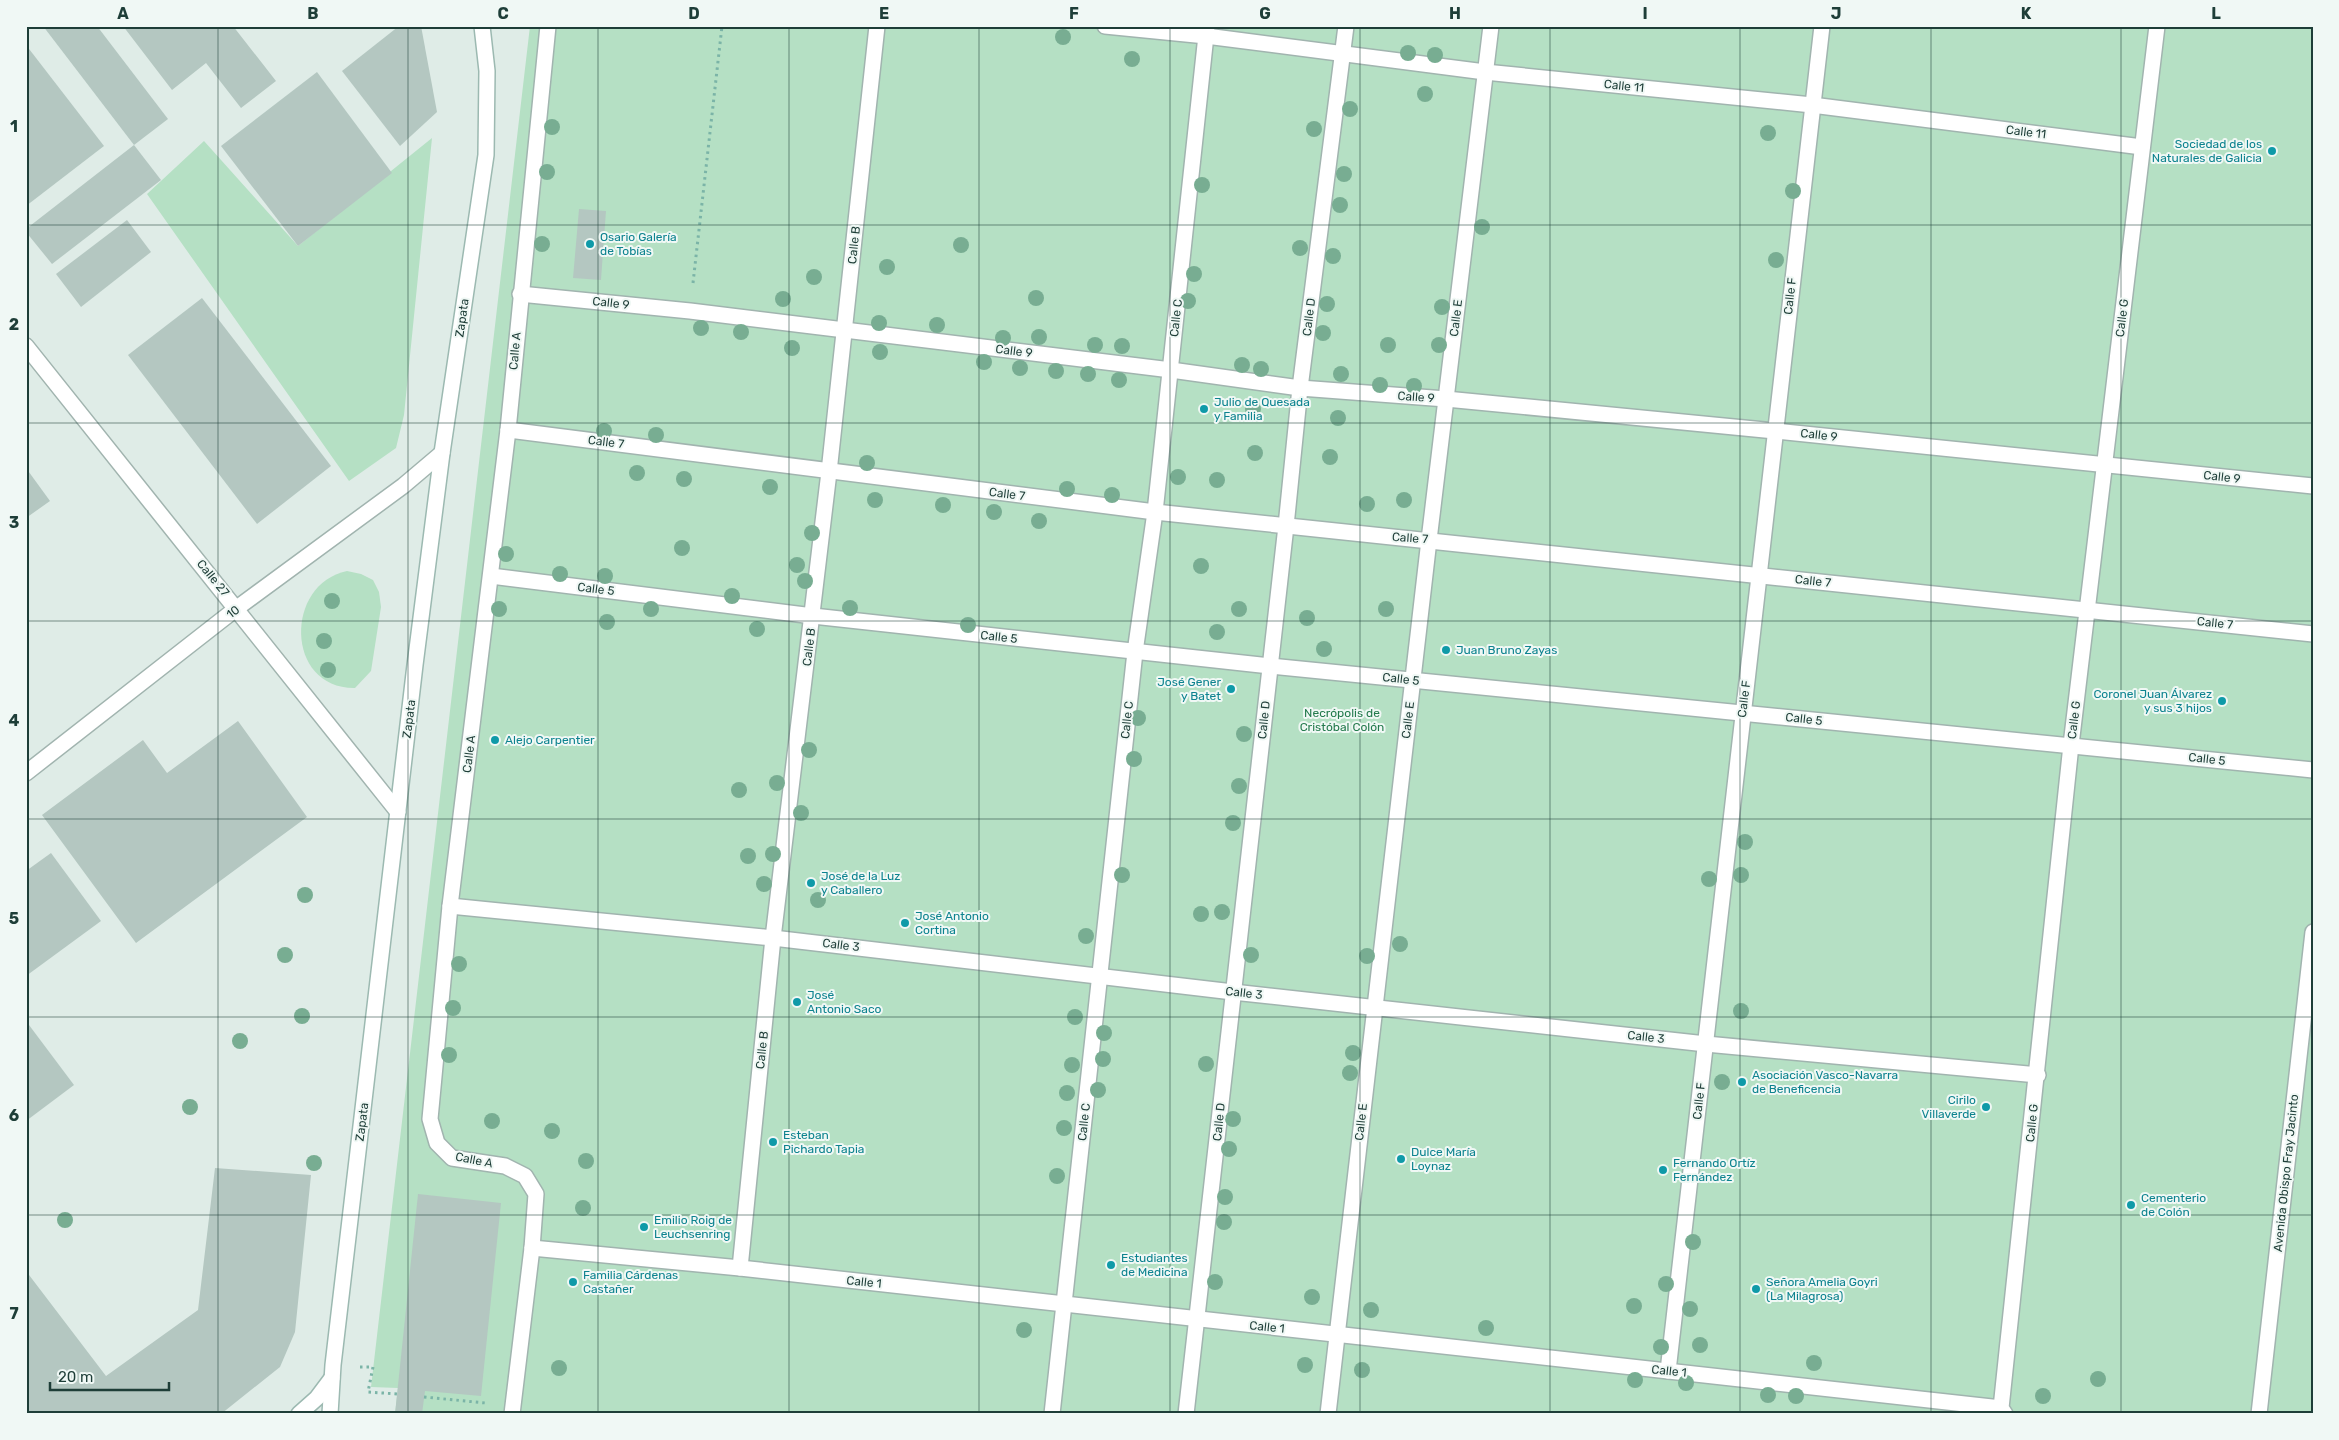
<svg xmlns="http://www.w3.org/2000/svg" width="2339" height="1440" font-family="Rubik,sans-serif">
<rect width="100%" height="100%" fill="#dfece7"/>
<g fill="#b5e0c4">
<path d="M530,26h1783v1388h-1918l3,-26 -27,-1z"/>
<path d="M432,138l-28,277 -8,33 -47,33 -202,-287 57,-53 94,105z"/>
<path d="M347,571l14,3 12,6 6,12 2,15 -10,64 -16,17c-70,1 -71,-104 -8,-117z"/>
</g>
<g fill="#b4c7c1">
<path d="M43,26h54l71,93 -34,26z"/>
<path d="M123,26h110l43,55 -35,27 -35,-45 -34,27z"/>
<path d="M399,26h22l16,86 -37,34 -58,-75z"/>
<path d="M26,45l78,101 -78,60z"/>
<path d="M317,72l75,101 -94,73 -77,-100z"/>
<path d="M134,145l27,35 -109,84 -26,-32v-3z"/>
<path d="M579,209l27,2 -5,69 -28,-2z"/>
<path d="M127,220l24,32 -70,55 -25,-33z"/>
<path d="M202,298l129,168 -74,58 -129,-169z"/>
<path d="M26,468l24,33 -24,17z"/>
<path d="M238,721l69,96 -171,126 -94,-128 101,-75 24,33z"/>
<path d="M51,853l50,68 -75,55v-105z"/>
<path d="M26,1021l48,64 -48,36z"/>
<path d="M215,1168l96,7 -16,157 -15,35 -59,47h-195v-143l80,105 92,-66z"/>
<path d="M418,1194l83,9 -20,193 -56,-5 -3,23h-27z"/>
</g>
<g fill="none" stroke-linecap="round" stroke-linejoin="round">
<g stroke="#a1b4af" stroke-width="18">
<g id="lane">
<path d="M1105,26l101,10 279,36 327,33 330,42"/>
<path d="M520,294l170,17 481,59 129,18 146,11 329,32 538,55"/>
<path d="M508,430l647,82 1158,122"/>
<path d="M491,576l322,40 457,50 1043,104"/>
<path d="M450,906l323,32 460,54 473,52 332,31"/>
<path d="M532,1248l208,20 1261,140"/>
<path d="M740,1268l33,-330 56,-466 48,-446"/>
<path d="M1668,1371l154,-1345"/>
<path d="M512,1414l20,-166 4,-54 -11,-18 -20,-10 -53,-8 -15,-15 -7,-24 20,-213 58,-476 40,-404"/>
<path d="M1052,1414l83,-762 20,-140 52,-486"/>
<path d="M1186,1414l100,-888 14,-138 46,-362"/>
<path d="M1328,1414l101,-874 62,-514"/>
<path d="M2005,1414l-4,-6 70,-663 86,-719"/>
<path d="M2259,1414l54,-482"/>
</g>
</g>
<g stroke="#a1b4af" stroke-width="18">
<g id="street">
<path d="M26,346l372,466"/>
<path d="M26,773l211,-165 166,-122 39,-33"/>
</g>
</g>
<g stroke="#9cb9b1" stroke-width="18">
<g id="secondary">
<path d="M299,1414l18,-16 15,-20"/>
<path d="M330,1414l3,-49 82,-700 27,-212 44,-298 1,-84 -5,-45"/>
</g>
</g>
<g stroke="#7bb4a7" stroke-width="3" stroke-dasharray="2.5 4" stroke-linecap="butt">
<path d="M693,283l29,-257"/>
<path d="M360,1367h13l-5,25 29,2"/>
<path d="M424,1397l62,6"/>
</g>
<use href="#lane" stroke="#fff" stroke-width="15"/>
<use href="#street" stroke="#fff" stroke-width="15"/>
<use href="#secondary" stroke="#fff" stroke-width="15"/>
</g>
<g fill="#78ad92">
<circle cx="1063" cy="37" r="8"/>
<circle cx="1408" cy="53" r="8"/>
<circle cx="1435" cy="55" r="8"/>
<circle cx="1132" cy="59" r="8"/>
<circle cx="1425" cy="94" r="8"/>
<circle cx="1350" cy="109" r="8"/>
<circle cx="552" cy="127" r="8"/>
<circle cx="1314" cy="129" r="8"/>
<circle cx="1768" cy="133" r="8"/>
<circle cx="547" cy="172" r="8"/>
<circle cx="1344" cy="174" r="8"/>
<circle cx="1202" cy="185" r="8"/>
<circle cx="1793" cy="191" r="8"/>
<circle cx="1340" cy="205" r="8"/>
<circle cx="1482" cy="227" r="8"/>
<circle cx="542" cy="244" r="8"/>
<circle cx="961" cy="245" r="8"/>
<circle cx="1300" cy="248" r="8"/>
<circle cx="1333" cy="256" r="8"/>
<circle cx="1776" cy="260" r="8"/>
<circle cx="887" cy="267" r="8"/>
<circle cx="1194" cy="274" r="8"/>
<circle cx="814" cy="277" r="8"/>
<circle cx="1036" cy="298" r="8"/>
<circle cx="783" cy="299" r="8"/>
<circle cx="1188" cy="301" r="8"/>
<circle cx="1327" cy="304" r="8"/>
<circle cx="1442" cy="307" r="8"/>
<circle cx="879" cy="323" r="8"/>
<circle cx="937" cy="325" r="8"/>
<circle cx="701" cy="328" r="8"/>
<circle cx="741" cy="332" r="8"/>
<circle cx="1323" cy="333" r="8"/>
<circle cx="1039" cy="337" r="8"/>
<circle cx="1003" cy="338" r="8"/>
<circle cx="1095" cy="345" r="8"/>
<circle cx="1388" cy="345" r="8"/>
<circle cx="1439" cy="345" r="8"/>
<circle cx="1122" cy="346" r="8"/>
<circle cx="792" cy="348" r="8"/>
<circle cx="880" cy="352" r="8"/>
<circle cx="984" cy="362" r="8"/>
<circle cx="1242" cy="365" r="8"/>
<circle cx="1020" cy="368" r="8"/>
<circle cx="1261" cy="369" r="8"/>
<circle cx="1056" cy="371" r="8"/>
<circle cx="1088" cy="374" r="8"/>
<circle cx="1341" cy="374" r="8"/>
<circle cx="1119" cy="380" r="8"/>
<circle cx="1380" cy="385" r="8"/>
<circle cx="1414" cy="386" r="8"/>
<circle cx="1253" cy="409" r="8"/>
<circle cx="1338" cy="418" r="8"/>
<circle cx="604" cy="431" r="8"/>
<circle cx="656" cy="435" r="8"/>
<circle cx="1255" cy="453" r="8"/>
<circle cx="1330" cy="457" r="8"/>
<circle cx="867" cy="463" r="8"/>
<circle cx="637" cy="473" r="8"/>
<circle cx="1178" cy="477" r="8"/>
<circle cx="684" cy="479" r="8"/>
<circle cx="1217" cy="480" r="8"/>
<circle cx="770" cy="487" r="8"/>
<circle cx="1067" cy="489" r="8"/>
<circle cx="1112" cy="495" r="8"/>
<circle cx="875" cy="500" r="8"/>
<circle cx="1404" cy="500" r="8"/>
<circle cx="1367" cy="504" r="8"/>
<circle cx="943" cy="505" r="8"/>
<circle cx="994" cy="512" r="8"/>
<circle cx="1039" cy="521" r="8"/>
<circle cx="812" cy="533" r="8"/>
<circle cx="682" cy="548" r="8"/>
<circle cx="506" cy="554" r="8"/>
<circle cx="797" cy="565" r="8"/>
<circle cx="1201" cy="566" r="8"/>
<circle cx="560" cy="574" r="8"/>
<circle cx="605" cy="576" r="8"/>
<circle cx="805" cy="581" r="8"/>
<circle cx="732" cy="596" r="8"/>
<circle cx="332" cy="601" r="8"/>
<circle cx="850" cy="608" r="8"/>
<circle cx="499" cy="609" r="8"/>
<circle cx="651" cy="609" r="8"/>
<circle cx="1239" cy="609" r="8"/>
<circle cx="1386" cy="609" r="8"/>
<circle cx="1307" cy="618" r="8"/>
<circle cx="607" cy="622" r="8"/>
<circle cx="968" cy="625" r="8"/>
<circle cx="757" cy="629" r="8"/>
<circle cx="1217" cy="632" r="8"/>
<circle cx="324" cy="641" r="8"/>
<circle cx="1324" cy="649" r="8"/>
<circle cx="328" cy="670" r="8"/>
<circle cx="1138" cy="718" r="8"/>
<circle cx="1244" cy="734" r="8"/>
<circle cx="809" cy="750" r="8"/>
<circle cx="1134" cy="759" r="8"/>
<circle cx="777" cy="783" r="8"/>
<circle cx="1239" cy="786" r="8"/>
<circle cx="739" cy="790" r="8"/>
<circle cx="801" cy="813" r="8"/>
<circle cx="1233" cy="823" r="8"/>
<circle cx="1745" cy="842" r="8"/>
<circle cx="773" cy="854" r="8"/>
<circle cx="748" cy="856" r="8"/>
<circle cx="1122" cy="875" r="8"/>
<circle cx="1741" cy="875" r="8"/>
<circle cx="1709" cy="879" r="8"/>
<circle cx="764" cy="884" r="8"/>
<circle cx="305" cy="895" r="8"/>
<circle cx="818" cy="900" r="8"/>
<circle cx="1222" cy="912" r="8"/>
<circle cx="1201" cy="914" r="8"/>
<circle cx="1086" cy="936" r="8"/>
<circle cx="1400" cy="944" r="8"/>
<circle cx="285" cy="955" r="8"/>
<circle cx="1251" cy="955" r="8"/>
<circle cx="1367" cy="956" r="8"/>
<circle cx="459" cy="964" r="8"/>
<circle cx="453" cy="1008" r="8"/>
<circle cx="1741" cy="1011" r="8"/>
<circle cx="302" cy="1016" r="8"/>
<circle cx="1075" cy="1017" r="8"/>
<circle cx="1104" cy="1033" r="8"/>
<circle cx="240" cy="1041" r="8"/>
<circle cx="1353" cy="1053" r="8"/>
<circle cx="449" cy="1055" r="8"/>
<circle cx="1103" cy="1059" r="8"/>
<circle cx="1206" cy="1064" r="8"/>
<circle cx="1072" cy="1065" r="8"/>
<circle cx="1350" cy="1073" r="8"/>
<circle cx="1722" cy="1082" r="8"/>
<circle cx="1098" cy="1090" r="8"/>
<circle cx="1067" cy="1093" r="8"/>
<circle cx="190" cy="1107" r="8"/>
<circle cx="1233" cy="1119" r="8"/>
<circle cx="492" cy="1121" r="8"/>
<circle cx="1064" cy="1128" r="8"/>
<circle cx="552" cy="1131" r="8"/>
<circle cx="1229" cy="1149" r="8"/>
<circle cx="586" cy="1161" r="8"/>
<circle cx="314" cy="1163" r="8"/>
<circle cx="1057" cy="1176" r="8"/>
<circle cx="1225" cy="1197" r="8"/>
<circle cx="583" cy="1208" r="8"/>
<circle cx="65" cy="1220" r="8"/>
<circle cx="1224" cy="1222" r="8"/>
<circle cx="1693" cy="1242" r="8"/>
<circle cx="1215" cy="1282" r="8"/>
<circle cx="1666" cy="1284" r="8"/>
<circle cx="1312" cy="1297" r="8"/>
<circle cx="1634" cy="1306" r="8"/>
<circle cx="1690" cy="1309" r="8"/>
<circle cx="1371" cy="1310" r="8"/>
<circle cx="1486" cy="1328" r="8"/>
<circle cx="1024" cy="1330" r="8"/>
<circle cx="1700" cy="1345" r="8"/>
<circle cx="1661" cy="1347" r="8"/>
<circle cx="1814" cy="1363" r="8"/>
<circle cx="1305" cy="1365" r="8"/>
<circle cx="559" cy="1368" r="8"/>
<circle cx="1362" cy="1370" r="8"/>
<circle cx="2098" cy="1379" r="8"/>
<circle cx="1635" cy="1380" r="8"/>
<circle cx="1686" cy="1383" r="8"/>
<circle cx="1768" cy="1395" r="8"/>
<circle cx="1796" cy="1396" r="8"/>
<circle cx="2043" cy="1396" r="8"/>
</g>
<path fill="none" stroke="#1e3e38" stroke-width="1" stroke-opacity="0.55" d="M218,26v1388M408,26v1388M598,26v1388M789,26v1388M979,26v1388M1170,26v1388M1360,26v1388M1550,26v1388M1740,26v1388M1931,26v1388M2121,26v1388M26,225h2287M26,423h2287M26,621h2287M26,819h2287M26,1017h2287M26,1215h2287"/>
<g fill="#0f9aa8" stroke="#f0f8f5" stroke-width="2">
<circle cx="2272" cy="151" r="5"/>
<circle cx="590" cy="244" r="5"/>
<circle cx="1204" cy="409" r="5"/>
<circle cx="1446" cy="650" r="5"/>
<circle cx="1231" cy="689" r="5"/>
<circle cx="2222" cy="701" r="5"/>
<circle cx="495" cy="740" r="5"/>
<circle cx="811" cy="883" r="5"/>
<circle cx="905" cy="923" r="5"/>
<circle cx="797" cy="1002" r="5"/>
<circle cx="1742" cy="1082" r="5"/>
<circle cx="1986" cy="1107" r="5"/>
<circle cx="773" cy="1142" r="5"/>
<circle cx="1401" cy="1159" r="5"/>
<circle cx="1663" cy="1170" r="5"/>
<circle cx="2131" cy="1205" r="5"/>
<circle cx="644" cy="1227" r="5"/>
<circle cx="1111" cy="1265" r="5"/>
<circle cx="573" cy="1282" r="5"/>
<circle cx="1756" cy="1289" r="5"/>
</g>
<g text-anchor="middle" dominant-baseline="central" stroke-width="4" stroke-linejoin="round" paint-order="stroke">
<g font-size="12" fill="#1e3e38" stroke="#f0f8f5">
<text transform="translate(1624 86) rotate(6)">Calle 11</text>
<text transform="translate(2026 132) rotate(7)">Calle 11</text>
<text transform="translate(854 245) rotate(-84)">Calle B</text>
<text transform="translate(1790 296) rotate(-84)">Calle F</text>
<text transform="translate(611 303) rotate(6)">Calle 9</text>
<text transform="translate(1309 317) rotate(-83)">Calle D</text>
<text transform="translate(462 318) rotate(-82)">Zapata</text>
<text transform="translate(1176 318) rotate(-84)">Calle C</text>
<text transform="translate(1456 318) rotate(-83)">Calle E</text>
<text transform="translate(2122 318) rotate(-83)">Calle G</text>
<text transform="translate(515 351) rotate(-85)">Calle A</text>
<text transform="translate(1014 351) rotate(7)">Calle 9</text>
<text transform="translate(1416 397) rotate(4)">Calle 9</text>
<text transform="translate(1819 435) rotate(6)">Calle 9</text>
<text transform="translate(606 442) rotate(7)">Calle 7</text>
<text transform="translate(2222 477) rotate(6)">Calle 9</text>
<text transform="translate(1007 494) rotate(7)">Calle 7</text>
<text transform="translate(1410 538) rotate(4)">Calle 7</text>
<text transform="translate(213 578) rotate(51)">Calle 27</text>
<text transform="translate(1813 581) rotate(6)">Calle 7</text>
<text transform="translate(596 589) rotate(7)">Calle 5</text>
<text transform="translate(233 612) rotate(-38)">10</text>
<text transform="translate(2215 623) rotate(6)">Calle 7</text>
<text transform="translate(999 637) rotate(6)">Calle 5</text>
<text transform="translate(809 647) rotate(-83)">Calle B</text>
<text transform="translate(1401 679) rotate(6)">Calle 5</text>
<text transform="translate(1744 699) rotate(-83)">Calle F</text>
<text transform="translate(409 719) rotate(-83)">Zapata</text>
<text transform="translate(1804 719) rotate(6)">Calle 5</text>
<text transform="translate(1127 720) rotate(-84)">Calle C</text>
<text transform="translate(1264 720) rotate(-84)">Calle D</text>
<text transform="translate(1408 720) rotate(-83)">Calle E</text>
<text transform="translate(2074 720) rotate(-83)">Calle G</text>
<text transform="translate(469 754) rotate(-83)">Calle A</text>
<text transform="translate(2207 759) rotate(6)">Calle 5</text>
<text transform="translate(841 945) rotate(7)">Calle 3</text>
<text transform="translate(1244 993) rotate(6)">Calle 3</text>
<text transform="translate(1646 1037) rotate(6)">Calle 3</text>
<text transform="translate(762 1050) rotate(-84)">Calle B</text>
<text transform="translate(1699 1101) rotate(-84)">Calle F</text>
<text transform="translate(362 1122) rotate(-83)">Zapata</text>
<text transform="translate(1084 1122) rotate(-84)">Calle C</text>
<text transform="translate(1219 1122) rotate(-84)">Calle D</text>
<text transform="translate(1361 1122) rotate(-84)">Calle E</text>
<text transform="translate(2032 1123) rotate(-84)">Calle G</text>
<text transform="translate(474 1160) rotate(11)">Calle A</text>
<text transform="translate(2286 1173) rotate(-84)">Avenida Obispo Fray Jacinto</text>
<text transform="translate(864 1282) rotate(6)">Calle 1</text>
<text transform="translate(1267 1327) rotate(6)">Calle 1</text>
<text transform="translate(1669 1371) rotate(6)">Calle 1</text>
</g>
<g font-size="12" fill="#0d838f" stroke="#f0f8f5" text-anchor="start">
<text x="2262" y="144" text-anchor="end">Sociedad de los<tspan x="2262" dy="14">Naturales de Galicia</tspan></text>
<text x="600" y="237">Osario Galería<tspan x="600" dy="14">de Tobías</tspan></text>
<text x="1214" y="402">Julio de Quesada<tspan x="1214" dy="14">y Familia</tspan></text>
<text x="1456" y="650">Juan Bruno Zayas</text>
<text x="1221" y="682" text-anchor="end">José Gener<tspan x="1221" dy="14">y Batet</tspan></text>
<text x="2212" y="694" text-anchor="end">Coronel Juan Álvarez<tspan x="2212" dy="14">y sus 3 hijos</tspan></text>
<text x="505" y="740">Alejo Carpentier</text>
<text x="821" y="876">José de la Luz<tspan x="821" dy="14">y Caballero</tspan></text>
<text x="915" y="916">José Antonio<tspan x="915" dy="14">Cortina</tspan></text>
<text x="807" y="995">José<tspan x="807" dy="14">Antonio Saco</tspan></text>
<text x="1752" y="1075">Asociación Vasco-Navarra<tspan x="1752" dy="14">de Beneficencia</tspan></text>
<text x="1976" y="1100" text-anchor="end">Cirilo<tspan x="1976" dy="14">Villaverde</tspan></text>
<text x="783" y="1135">Esteban<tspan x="783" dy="14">Pichardo Tapia</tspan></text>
<text x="1411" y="1152">Dulce María<tspan x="1411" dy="14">Loynaz</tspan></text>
<text x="1673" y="1163">Fernando Ortíz<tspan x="1673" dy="14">Fernández</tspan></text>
<text x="2141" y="1198">Cementerio<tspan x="2141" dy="14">de Colón</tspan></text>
<text x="654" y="1220">Emilio Roig de<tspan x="654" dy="14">Leuchsenring</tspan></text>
<text x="1121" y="1258">Estudiantes<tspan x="1121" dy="14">de Medicina</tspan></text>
<text x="583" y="1275">Familia Cárdenas<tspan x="583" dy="14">Castañer</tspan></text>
<text x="1766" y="1282">Señora Amelia Goyri<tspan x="1766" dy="14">(La Milagrosa)</tspan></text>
</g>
<g font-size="12" fill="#237a4c" stroke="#f0f8f5">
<text x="1342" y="713">Necrópolis de<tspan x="1342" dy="14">Cristóbal Colón</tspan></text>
</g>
</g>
<rect width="2339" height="1440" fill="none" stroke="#f0f8f5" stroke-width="55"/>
<path d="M50 1382v8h119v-8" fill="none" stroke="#1e3e38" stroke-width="2.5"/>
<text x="58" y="1382" font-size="15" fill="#1e3e38" stroke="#f0f8f5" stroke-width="4" paint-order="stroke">20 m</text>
<rect x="28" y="28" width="2284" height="1384" fill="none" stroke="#1e3e38" stroke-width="2"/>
<g font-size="16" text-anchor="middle" font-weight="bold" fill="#1e3e38">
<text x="123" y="19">A</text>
<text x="313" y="19">B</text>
<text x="503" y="19">C</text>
<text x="694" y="19">D</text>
<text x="884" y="19">E</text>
<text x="1074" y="19">F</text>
<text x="1265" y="19">G</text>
<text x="1455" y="19">H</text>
<text x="1645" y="19">I</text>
<text x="1836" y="19">J</text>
<text x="2026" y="19">K</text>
<text x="2216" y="19">L</text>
<text x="14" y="132">1</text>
<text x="14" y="330">2</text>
<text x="14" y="528">3</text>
<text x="14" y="726">4</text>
<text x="14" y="924">5</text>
<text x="14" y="1121">6</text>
<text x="14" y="1319">7</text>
</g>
</svg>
